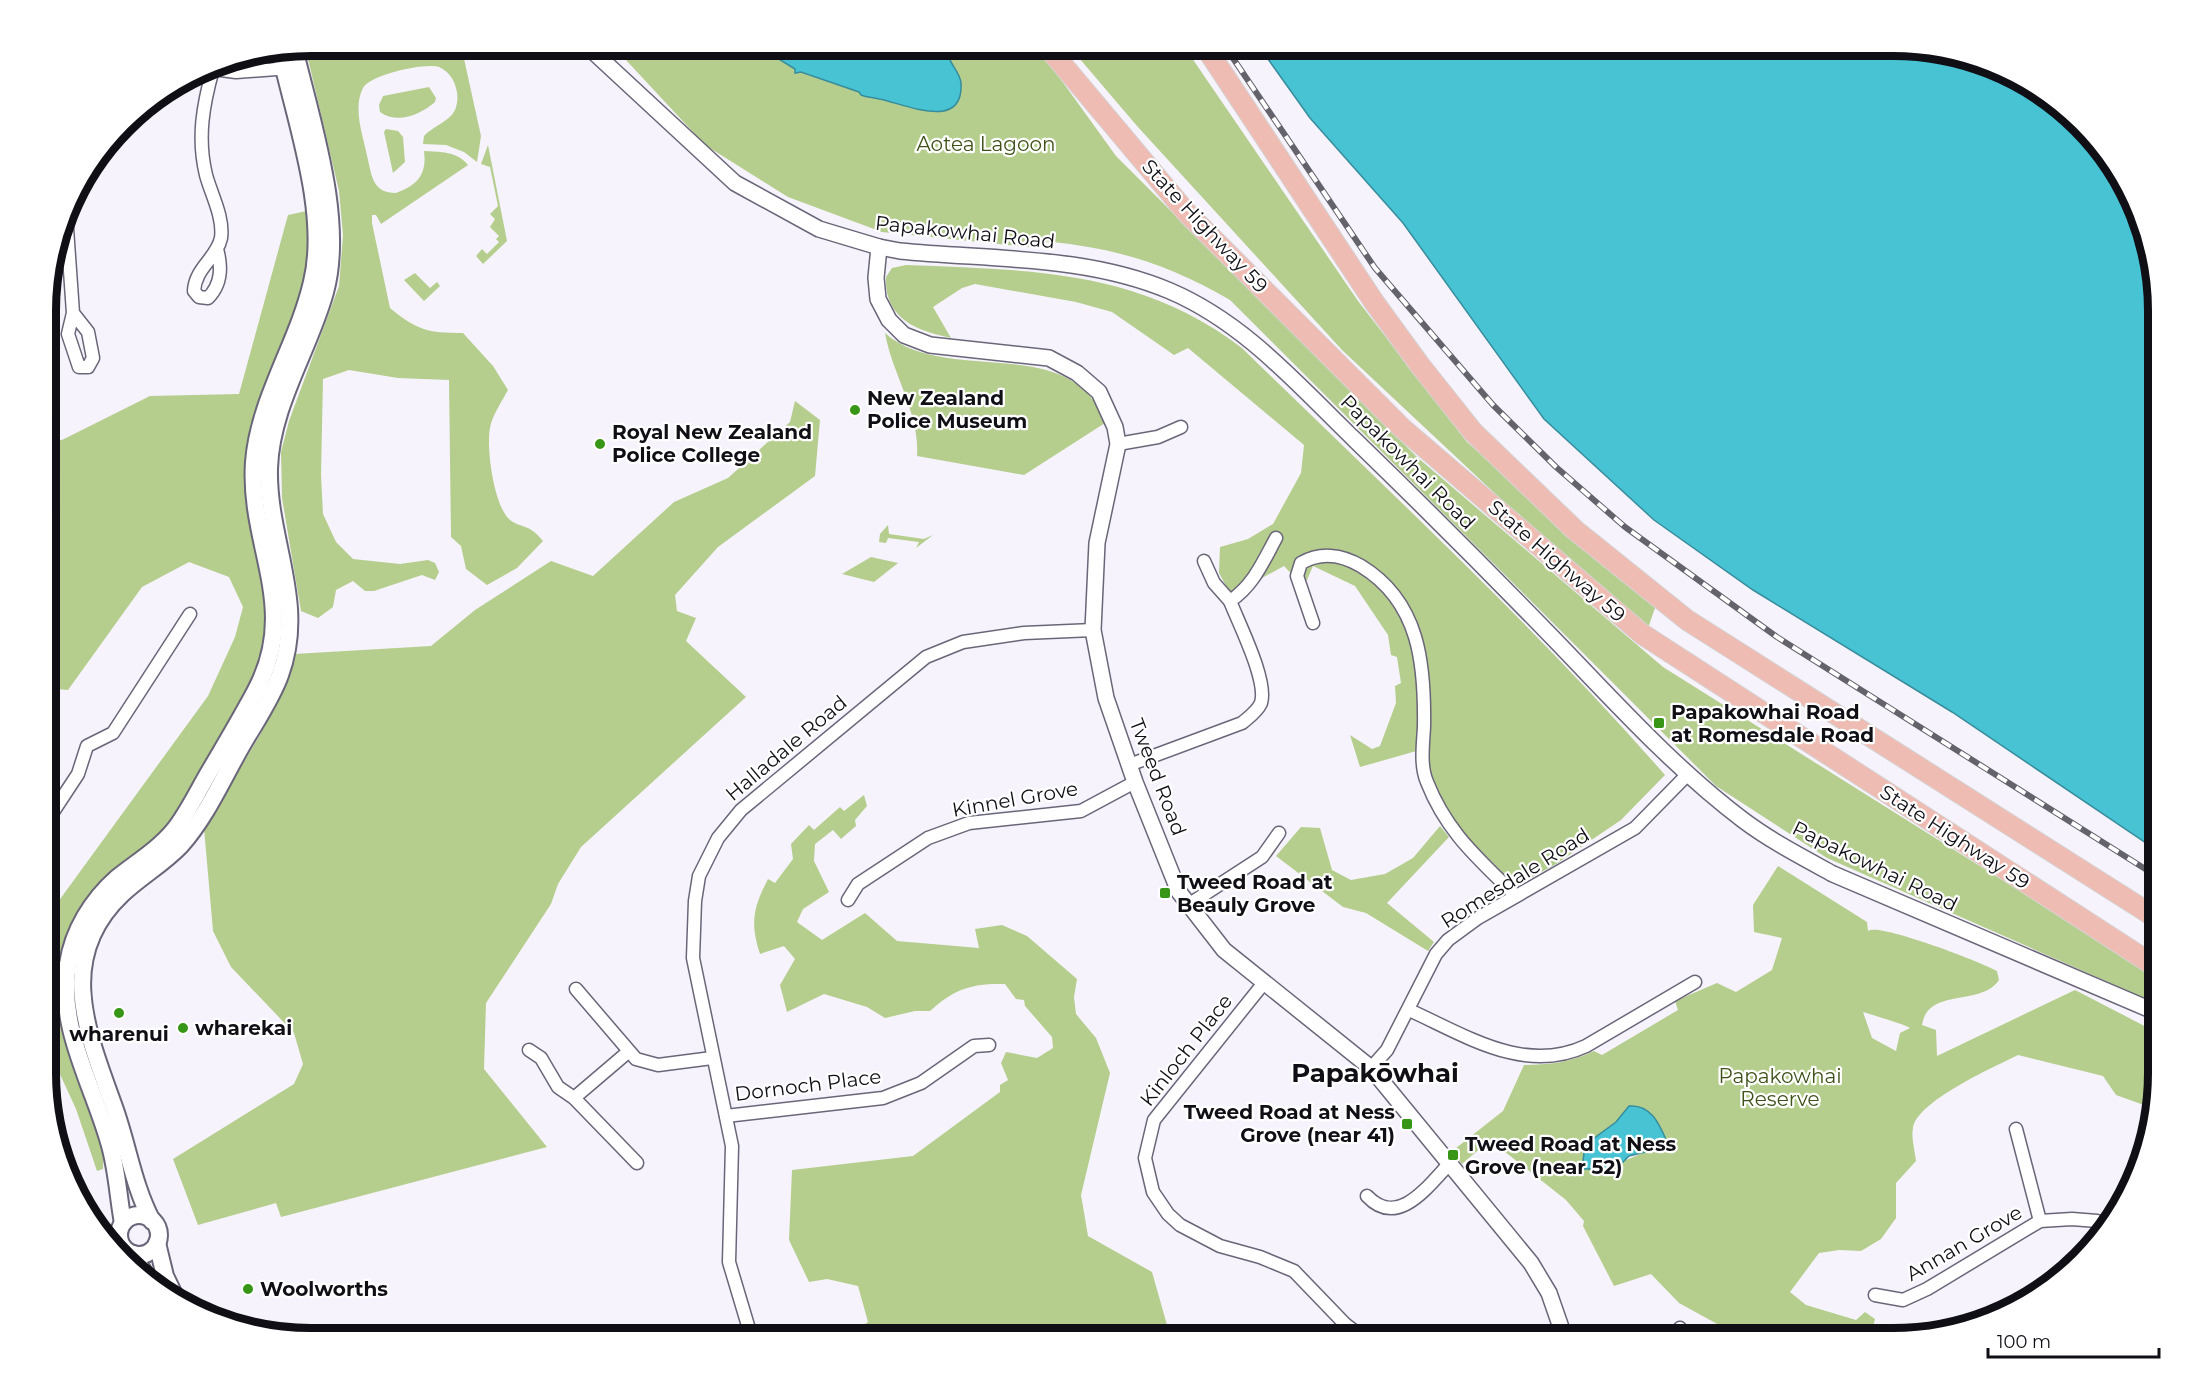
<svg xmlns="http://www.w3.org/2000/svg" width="2204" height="1384" font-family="Montserrat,sans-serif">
<rect width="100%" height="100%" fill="#f6f3fd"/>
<g fill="#b5ce8d" fill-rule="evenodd">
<path d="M339,45l2,4 4,-4h116l20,91 -4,26 -13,-10 -18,-7 -23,-1 1,-8c9,-10 25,-14 31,-26 3,-7 3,-15 1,-22 -2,-9 -8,-17 -17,-21 -14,-5 -70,8 -76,21 -11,21 1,50 5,72 4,18 6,33 28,33 22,-8 31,-19 28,-42 16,1 33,0 44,14l-87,59 -5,-9h-4v8l18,85c27,22 37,25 73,25l30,33 15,24c-6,11 -16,26 -18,38 -4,20 4,77 19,91 11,10 19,3 34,22l-26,27 -30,17 -21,-16 -5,-23 -10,-9 -2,-157 -51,-2 -49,-8 -26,9 -2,96 2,39 13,28 17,17 47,5 28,-4 7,3 4,9 -4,8 -13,-5 -48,16h-9l-12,-10 -17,9 -3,17 -15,11 -17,-7 -19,-113 -1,-46 8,-31 50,-135 4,-51 -4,-44 -34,-145z"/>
<path d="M612,45h424l80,111 301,301 246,210 495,311v26l-331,-146 -111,-72 -486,-486c-67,-39 -122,-54 -199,-60l-2,7 -147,-15 -94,-35 -83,-52z"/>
<path d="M1068,45h115l175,256 109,141 189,163 -9,26 -127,-114 -178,-167 -205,-224z"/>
<path d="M429,87l7,11 -1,4c-14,12 -37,23 -55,10l-1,-7 4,-9z"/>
<path d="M386,129l12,2 5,6 2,25 -12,11 -9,-41z"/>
<path d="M488,145l19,96 -24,23 -7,-8 6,-7 5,5 12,-12 -3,-3 3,-3 -9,-9 5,-8 -5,-5 8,-8 -8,-39 -9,-3z"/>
<path d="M311,210l1,20 -8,66 -37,97 4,212 -5,52 -89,160 -115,148 42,176 -1,28 -6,2 -21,-62 -29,-63v-129l161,-221 27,-59 8,-30 -14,-30 -40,-15 -47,25 -74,103 -21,-2v-249l15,1 88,-44 89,-2 49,-179z"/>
<path d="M906,265c123,5 233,4 336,83 143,140 291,276 423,427l-44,45 -65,44 -40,22 -57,-57 -29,-51v-84h-10v56l-60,17 -10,-32 22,14 8,-3 16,-43 -1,-17 6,-3 -4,-26 -6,-2 -3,-20 -33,-49 -42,-20 -9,21 -20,-21 -53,29 -12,-22 1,-26 28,-8 25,-15 28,-51 3,-28 -116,-97 -14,7 -62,-43 -36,-10 -101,-18 -13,4 -29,19 18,31c-34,-7 -67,-19 -65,-61l6,-9z"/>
<path d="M415,273l15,15 7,-6 3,4 -16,15 -20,-21z"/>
<path d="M885,333c60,54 188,-3 220,90l-81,52 -107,-19c3,-43 -25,-82 -32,-123z"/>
<path d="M795,401l25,19 -5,56 -97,71 -43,48 2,16 19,7 -10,23 60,56 -165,150 -23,37 -7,20 -65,99 -2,66 63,78 -266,70 -5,-14 -78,22 -25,-66 121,-75 9,-20 -9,-31 -63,-66 -18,-36 -9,-103 56,-93 23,-48 11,-33 137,-8 44,-36 76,-49 42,15 81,-74 54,-24 62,-56z"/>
<path d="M888,525l1,9 35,5 9,-4 -17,13 3,-6 -31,-4 -2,5 -7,-1 1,-8z"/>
<path d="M871,557l27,6 -24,19 -32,-8z"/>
<path d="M864,795l3,11 -12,14 1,6 -15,13 -8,-9 -18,14 -1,17 15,31 -26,17 -6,13 25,18 43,-27 32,28 82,7 -4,-19 27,-4 25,11 50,43 -3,18 2,17 20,24 14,35 -29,122 7,41 64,36 19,67h-67l-3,-8 -18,8h-229l1,-8 13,-9 -10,-36 -31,-7 -18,3 -20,-42 3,-70 121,-14 87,-64v-7l8,-5 -7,-17 5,-11 31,6 16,-10 -1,-11 -27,-31 -1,-6 -8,-1 -11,-15c-33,-1 -51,5 -75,27h-15l-30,7 -18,-11 -43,-13 -37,18 -7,-27 15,-26 -11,-13 -24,8c-10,-31 -7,-46 8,-75l7,4 18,-24 -2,-15 18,-19 5,5 26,-23 4,4z"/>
<path d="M1440,826l9,11 -62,66 47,39 -6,9 -62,-38 -23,-6 -67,-51 25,-29 19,1 12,42 19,10 34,-6 28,-16z"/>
<path d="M1778,866l89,56 1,9c9,-9 114,31 129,40l2,9c-18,27 -71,7 -77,45l14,5 1,26 138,-66 83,43v58l-3,18 -39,-14 -13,-19 -85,-21c-24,12 -101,46 -105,73 -2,10 2,23 3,33l-20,22v35l-15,21 -20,12 -22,-1 -20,3 -29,39 16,13 50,15 9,-8 10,7 -5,19 -118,1 -22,-8 -51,-28 -28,-29 -37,12 -31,-60 1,-5 -18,-21 -76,-60 -28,24 -11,-12 52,-41 21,-46c25,0 47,-3 70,-14l8,4 76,-45 -3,-9 42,-18 19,9 36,-22 10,-32 -28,-6 -1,-27zM1863,1012c10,3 43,13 47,16l-10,5 -4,18 -24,-13zM1629,1106c23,-2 31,19 39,38l-18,1 -5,7 -40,17h-22l2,-24 31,-23z"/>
</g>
<g fill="#48c3d4" stroke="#378d9b" stroke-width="1.5">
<path d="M756,45h197l-5,9c2,11 12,18 13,29 3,50 -58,20 -82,16 -6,-2 -11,-1 -18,-4l-2,-3 -58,-20 -6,1v-4z"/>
<path d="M1258,45h636l69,9 78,35 82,88 35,116v558l-206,-139 -199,-122 -99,-70 -110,-101 -141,-196 -93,-105z"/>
<path d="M1629,1106c23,-2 31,20 39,38l-18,1 -5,7 -16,4 -7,7 -17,6h-23l3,-24 31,-23z"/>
</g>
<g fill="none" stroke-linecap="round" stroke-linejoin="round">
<g stroke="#6a6679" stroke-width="15">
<g id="minor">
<path d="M206,68l30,4 54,-4"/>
<path d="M213,69c-10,36 -16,69 -7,106 5,19 18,42 15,63 -4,20 -26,30 -27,53l5,6 9,1c14,-14 14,-31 9,-49"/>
<path d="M66,214l7,99 -5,21 11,33h9l5,-9 -5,-26 -15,-19"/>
<path d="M1118,444l40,-7 23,-10"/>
<path d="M1204,561l10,22 16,18"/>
<path d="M1313,623l-16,-47 4,-13c19,-11 40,-9 60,3 59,36 64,99 63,161 -1,18 -4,39 3,55 20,51 52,77 89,114"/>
<path d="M1129,765l113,-42c7,-6 15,-11 19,-20 7,-22 -22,-79 -31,-102 23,-15 33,-39 46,-63"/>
<path d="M47,821l31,-47 9,-28 26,-13 77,-119"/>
<path d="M848,900l10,-16 70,-46 41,-15 112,-12 54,-29"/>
<path d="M1188,905l74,-48 17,-24"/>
<path d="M1263,984l-109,136 -9,38 8,34 15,22 12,11 40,21 40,11 34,14 51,53 20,15"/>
<path d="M576,989l60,70 22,6 54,-7"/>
<path d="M1409,1010c56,25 115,65 177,36l109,-64"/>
<path d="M529,1050l12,8 17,29 16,11 63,65"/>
<path d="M1371,1068l16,-18 49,-96 12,-14 30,-22 157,-90 53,-54"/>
<path d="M574,1098l54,-46"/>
<path d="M726,1116l157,-18 38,-15 53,-37 15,-1"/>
<path d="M2016,1129l24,92"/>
<path d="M1367,1196c31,33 61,-10 83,-33"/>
<path d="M1875,1295l28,5 24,-11 113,-68 32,-2 25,2 12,5"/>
<path d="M752,1339l-23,-77 3,-116 -39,-188 2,-57 4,-25 19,-38 23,-28 185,-153 37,-15 61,-9 69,-3"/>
<path d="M1330,1339l15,-15"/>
<path d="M1672,1339l8,-11"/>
</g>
</g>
<g stroke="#6a6679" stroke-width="18">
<g id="tertiary">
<path d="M586,45l149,138 84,46 60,18 21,4c90,9 185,4 270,40 75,32 128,94 185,149 67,65 133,131 198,198 61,63 120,129 190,182 28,21 59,37 90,54l325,139"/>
<path d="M879,247l-3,31 2,21 11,21 15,15 26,10 119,13 28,15 22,19 16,35 3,17 -21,99 -4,87 13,68 29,84 44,110 45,58 147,118 160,195 18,30 16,46"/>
<path d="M106,1237l13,-5"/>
<path d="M120,1251l5,-1"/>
</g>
</g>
<g stroke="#6a6679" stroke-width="20">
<g id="secondary">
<circle cx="139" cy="1235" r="20"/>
<path d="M152,1221c-19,-36 -24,-75 -38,-114 -26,-73 -60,-149 8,-213 19,-18 41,-30 59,-49 25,-28 41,-65 60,-98 13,-23 30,-47 39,-72 27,-73 -13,-135 -11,-207 2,-62 40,-118 56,-176 20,-72 -14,-172 -31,-244"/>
<path d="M123,1223c-5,-27 -6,-55 -14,-81 -16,-57 -52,-116 -41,-178 5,-33 24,-64 49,-86 20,-16 42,-29 58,-49 13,-17 22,-36 33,-55 16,-27 32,-54 47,-82 46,-85 -7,-146 -1,-230 5,-63 44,-119 58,-180 17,-69 -17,-162 -32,-231"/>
<path d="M157,1243l8,33 12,25"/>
<path d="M133,1254l14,24"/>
</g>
</g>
<g stroke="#d4d4d5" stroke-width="22">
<g id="primary">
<path d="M1046,45l140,167 216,216 240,206 516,334"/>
<path d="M1204,45l170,257 45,62 54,68 102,98 112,90 471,299"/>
</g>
</g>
<use href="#minor" stroke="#fff" stroke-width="12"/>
<use href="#tertiary" stroke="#fff" stroke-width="15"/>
<use href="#secondary" stroke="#fff" stroke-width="16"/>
<use href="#primary" stroke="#efbcb3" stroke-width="20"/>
<g stroke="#64636b" stroke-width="6">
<path id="rail" d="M1224,45l151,223 118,137 63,62 69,60 152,110 381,240"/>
</g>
<use href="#rail" stroke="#fff" stroke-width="4" stroke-dasharray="11" stroke-linecap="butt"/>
</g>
<g fill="#389616" stroke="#fff" stroke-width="2">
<circle cx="855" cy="410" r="6"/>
<circle cx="600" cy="444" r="6"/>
<rect x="1653" y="717" width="12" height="12" rx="3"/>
<rect x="1159" y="887" width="12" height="12" rx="3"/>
<circle cx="119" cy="1013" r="6"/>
<circle cx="183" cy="1028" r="6"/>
<rect x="1401" y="1118" width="12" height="12" rx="3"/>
<rect x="1447" y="1149" width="12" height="12" rx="3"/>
<circle cx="248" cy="1289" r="6"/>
</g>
<g text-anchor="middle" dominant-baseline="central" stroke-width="4.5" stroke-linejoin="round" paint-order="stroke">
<g font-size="20" fill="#3e5119" stroke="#fff">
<text x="986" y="144">Aotea Lagoon</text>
<text x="1780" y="1076">Papakowhai<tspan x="1780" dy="23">Reserve</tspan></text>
</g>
<g font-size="20" fill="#100f16" stroke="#fff">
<text transform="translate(1205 226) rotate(47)">State Highway 59</text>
<text transform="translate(965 232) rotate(6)">Papakowhai Road</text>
<text transform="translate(1408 462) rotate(45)">Papakowhai Road</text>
<text transform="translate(1557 561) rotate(41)">State Highway 59</text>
<text transform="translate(786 748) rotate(-40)">Halladale Road</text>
<text transform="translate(1158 777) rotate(69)">Tweed Road</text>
<text transform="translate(1015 799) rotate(-10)">Kinnel Grove</text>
<text transform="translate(1955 837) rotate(33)">State Highway 59</text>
<text transform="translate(1875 866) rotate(26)">Papakowhai Road</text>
<text transform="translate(1515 878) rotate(-32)">Romesdale Road</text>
<text transform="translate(1186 1050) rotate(-52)">Kinloch Place</text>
<text transform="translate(808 1085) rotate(-7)">Dornoch Place</text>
<text transform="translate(1964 1243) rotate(-30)">Annan Grove</text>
</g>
<g font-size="20" font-weight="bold" fill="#100f16" stroke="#fff" text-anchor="start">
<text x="867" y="398">New Zealand<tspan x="867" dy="23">Police Museum</tspan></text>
<text x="612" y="432">Royal New Zealand<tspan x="612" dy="23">Police College</tspan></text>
<text x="1671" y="712">Papakowhai Road<tspan x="1671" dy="23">at Romesdale Road</tspan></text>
<text x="1177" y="882">Tweed Road at<tspan x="1177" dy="23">Beauly Grove</tspan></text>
<text x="195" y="1028">wharekai</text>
<text x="119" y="1034" text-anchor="middle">wharenui</text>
<text x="1395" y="1112" text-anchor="end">Tweed Road at Ness<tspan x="1395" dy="23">Grove (near 41)</tspan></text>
<text x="1465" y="1144">Tweed Road at Ness<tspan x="1465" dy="23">Grove (near 52)</tspan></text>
<text x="260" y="1289">Woolworths</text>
</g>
<g font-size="26" font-weight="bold" fill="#100f16" stroke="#fff">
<text x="1375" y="1073">Papakōwhai</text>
</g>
</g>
<path d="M0 0H2204V1384H0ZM311 56H1893A255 255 0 0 1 2148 311V1073A255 255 0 0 1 1893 1328H311A255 255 0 0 1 56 1073V311A255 255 0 0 1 311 56Z" fill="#fff" fill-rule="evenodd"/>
<path fill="none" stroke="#100f16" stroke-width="8" d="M311 56H1893A255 255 0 0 1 2148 311V1073A255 255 0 0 1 1893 1328H311A255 255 0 0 1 56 1073V311A255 255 0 0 1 311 56Z"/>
<path d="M1988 1348v9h171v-9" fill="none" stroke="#100f16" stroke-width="3"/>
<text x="1997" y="1348" font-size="18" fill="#100f16" stroke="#ffffff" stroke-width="4.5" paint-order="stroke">100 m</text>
</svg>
